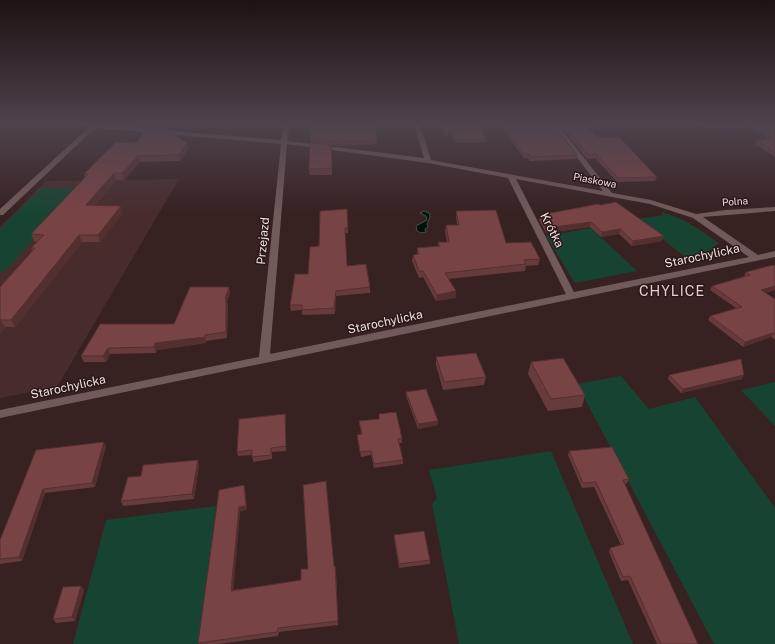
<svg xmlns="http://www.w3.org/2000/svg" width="775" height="644" font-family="'Public Sans',sans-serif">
<rect width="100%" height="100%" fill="#372121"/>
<g fill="#482c2c">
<path d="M699,124h42l8,5 -41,1z"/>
<path d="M179,179l-122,208 -57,11v-171l46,-46z"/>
</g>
<g fill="#174432">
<path d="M41,188h49l-25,16 -60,67 -5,1v-43z"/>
<path d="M661,212c22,5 39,18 58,31l-19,15 -11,2 -52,-41 26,-4z"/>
<path d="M591,228l46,43 -62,12 -29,-47z"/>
<path d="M621,376l28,33 46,-12 80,111v136h-61l-137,-260z"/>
<path d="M775,382v44l-34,-36z"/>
<path d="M551,451l82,193h-174l-27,-140 5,-6 -8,-28z"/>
<path d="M216,506l-18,138h-125l33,-124z"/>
</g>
<path fill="#021109" stroke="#494f4a" d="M424,211l5,2 1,4 -3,7 1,3 -3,2 1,3 -5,1 -4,-2 -1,-5 11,-6 -1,-4 -6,-3z"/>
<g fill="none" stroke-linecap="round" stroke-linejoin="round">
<path fill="#735a5a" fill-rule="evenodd" d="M79,124h11l191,16 3,-16h6l-3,17 137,17 -10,-34h6l11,36 172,31 -52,-67h6l55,69 39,7 45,14 30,-4 49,-3v4l-72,6 55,38 17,-4v6l-775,161v-8l259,-53 22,-213 -186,-16 -92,87h-3v-6l89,-82zM287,144l141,19 80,15 58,116 -296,60zM516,179l134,25 43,14 56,39 -175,35z"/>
</g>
<g fill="#673a3b">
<path d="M316,124h60l1,20 -39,2 -27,-4 -1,-4z"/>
<path d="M441,124h38l7,15v3l-31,1 -4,-8 -6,1z"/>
<path d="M499,124h54l24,31 -1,4 -46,2 -2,-3h-4z"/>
<path d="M558,124h26l13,13 60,40 -2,4 -38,1 -22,-24 -8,1z"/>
<path d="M746,124h29v33l-20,-13 1,-4h10l1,-3z"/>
<path d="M116,142l71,1 1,6 -8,12 -40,1 -16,18h-8l-22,26 29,7 -23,29h-18l-67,85h-10l-5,7v-47l32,-36 -1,-3 6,-6 -3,-1 -3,-7 54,-56 -1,-4z"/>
<path d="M331,145l1,30h-22l-1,-6z"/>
<path d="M598,204l64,37 -30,5 -13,-12 -18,3 -11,-10 -44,6 -7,-13 1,-5z"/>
<path d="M347,209l1,24h-3l2,33 23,21v6l-34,3 -1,18 -33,1v-5l-11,1 -1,-6 18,-31 11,-28z"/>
<path d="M456,211l50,32 34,16 -2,6 -12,1 -1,5 -77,8 8,19 -20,3 -13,-24 -4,1 -7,-17 1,-6 4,-1v-6l21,-2v-4h9l-2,-11 1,-6h11l-1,-8z"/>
<path d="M775,266v24l-10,3 10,6v41l-4,-3 -28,10 -35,-27 2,-4 26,-8 -26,-18 2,-4 33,-10h-1l2,-4z"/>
<path d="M229,287l1,6 -3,9 1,3 -1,33 -21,3v2l-49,7 -1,3 -46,1 -4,8h-22l-3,-6 93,-32z"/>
<path d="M436,357l50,20 -2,8 -41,5 -7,-25z"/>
<path d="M531,362l54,33 -3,12 -34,4 -20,-37z"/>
<path d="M669,375h75l-2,4 -61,14 -13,-14z"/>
<path d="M406,392l32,33 -20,4 -12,-33z"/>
<path d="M285,414l1,4v33l-14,1v7l-19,3 -1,-7 -14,1 -1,-4z"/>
<path d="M379,414l23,24v5h-3l4,17v4l-29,4 -3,-13 -10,2 -4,-22 4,-1 -2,-13 20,-2z"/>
<path d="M106,446l-11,41 -50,6 -23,68 -22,3v-24l36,-90z"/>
<path d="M569,451l60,28 -2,4 -2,1 73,160h-41l-29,-64 -7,1 -12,-29 1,-4 11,-3 -27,-58 -12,1 -14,-33z"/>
<path d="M199,465l-5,34 -71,7 -2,-5 20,-25z"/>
<path d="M245,489l2,21 -7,1 -7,79 68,-10 33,-14 2,4 2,55 -59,7 -1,4 -59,8h-20l-1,-1z"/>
<path d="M394,535l36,25v4l-31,4 -5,-29z"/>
<path d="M81,586l3,4 -9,31 -19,2 -3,-4z"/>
</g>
<g fill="#542f30">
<path d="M187,143l1,6 -8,12 -1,-6z"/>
<path d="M138,156l2,6 -16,18 -2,-7z"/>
<path d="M114,173l2,7 -28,32 -2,-7z"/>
<path d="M121,206l2,7 -23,29 -2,-7z"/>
<path d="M591,222l-1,5 -44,6v-5z"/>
<path d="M620,229l-1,5 -18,3 1,-5z"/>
<path d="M79,235l3,7 -67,85 -4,-7z"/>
<path d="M664,236l-2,5 -30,5 1,-5z"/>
<path d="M775,286v4l-16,4 2,-4z"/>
<path d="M229,287l1,6 -3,9 1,3 -1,33 -1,-6 -1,-33z"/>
<path d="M336,291v5l-1,18 -1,-6z"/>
<path d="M456,291v7l-20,3 1,-6z"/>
<path d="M0,320h1l4,7 -5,7z"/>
<path d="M773,333l-2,4 -28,10 2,-5z"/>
<path d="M205,335l1,8 -49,7 -1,3 -2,-6 1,-4z"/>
<path d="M108,348l2,6 -4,8 -3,-6z"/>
<path d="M744,375l-2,4 -61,14 2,-4z"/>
<path d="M285,414l1,4v33v-5z"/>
<path d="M438,421v4l-20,4v-5z"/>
<path d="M104,442l2,4 -11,41 -3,-4z"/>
<path d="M198,460l1,5 -5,34 -2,-5z"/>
<path d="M244,485l1,4 2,21 -7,1 -7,84 -2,-4 8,-84z"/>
<path d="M43,489l2,4 -23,68 -3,-4z"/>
<path d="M81,586l3,4 -9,31 -3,-4z"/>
</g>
<g fill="#784345" stroke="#542f30">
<path d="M311,124h65l1,16 -39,2 -28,-4z"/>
<path d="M442,124h37l7,15 -31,1 -3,-8h-7z"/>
<path d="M503,124h50l24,31 -46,2 -2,-3h-5z"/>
<path d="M562,124h22l13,13h22l38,40 -39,1 -22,-24 -8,1z"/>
<path d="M752,124h23v29l-19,-13h16l-5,-3 5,-1z"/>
<path d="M147,128l20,2 20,13 -8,12 -41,1 -16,17h-8l-28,32 35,1 -23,29h-19l-68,85h-11v-33l35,-39h-4l13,-13 -13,-1 57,-60h-4l32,-32 20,1z"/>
<path d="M310,142l21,3 1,23 -23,1z"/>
<path d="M616,202l48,34 -31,5 -13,-12 -18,3 -11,-10 -45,6 -6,-13 58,-11 2,1z"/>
<path d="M347,209l1,19h-3l2,38 19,-2 4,23 -34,4 -2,17 -32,2v-5h-12l5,-31h13l2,-27 9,-1 1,-35z"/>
<path d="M496,210l10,33 25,-1 9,17 -16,1 2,4 -81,9 11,18 -19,4 -14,-24h-4l-6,-16 6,-1 -2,-6 23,-2 -2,-4h11l-3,-17h13l-3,-14z"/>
<path d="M773,265l2,1v20l-14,4 14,9v35l-2,-1 -28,9 -35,-26 32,-9 -30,-21 38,-11 -4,-3z"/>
<path d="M190,287h39l-4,12h1v33l-21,3v2l-50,6 -1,4 -46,1 -5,8h-22l19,-32h74z"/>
<path d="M476,353l10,24 -42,5 -8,-25z"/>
<path d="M563,358l22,37 -34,4 -20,-37z"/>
<path d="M741,359l3,16 -61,14 -14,-14z"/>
<path d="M426,389l12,32 -20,3 -12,-32z"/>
<path d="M396,412l6,26 -4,1 5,21 -29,4 -3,-13 -11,1 -3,-17 5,-1 -3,-13 20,-2v-5z"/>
<path d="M285,414l1,32 -15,2v7l-19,2v-7l-15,2 2,-33z"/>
<path d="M104,442l-12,41 -49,6 -24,68 -19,2v-19l36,-90z"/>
<path d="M612,447l17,32 -6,1 75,164h-37l-31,-68 -7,1 -13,-29 14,-4 -28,-62 -13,1 -14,-32z"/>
<path d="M198,460l-6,34 -71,7 7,-24 13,-1 2,-11z"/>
<path d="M326,481l8,85h1l3,55 -60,7 -1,4 -79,11 21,-153 25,-5 2,21 -7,1 -8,84 70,-11v-11h7l-5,-84z"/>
<path d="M424,531l6,29 -31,4 -5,-29z"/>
<path d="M81,586l-9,31 -19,2 10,-32z"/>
</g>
<linearGradient id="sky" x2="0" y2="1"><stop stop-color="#1e1212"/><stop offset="0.58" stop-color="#4d434e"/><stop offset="1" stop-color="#4d434e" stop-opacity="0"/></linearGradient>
<rect width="775" height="214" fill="url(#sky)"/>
<g text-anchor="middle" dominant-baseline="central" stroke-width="3" stroke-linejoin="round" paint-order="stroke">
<g font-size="10" fill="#efe0e0" stroke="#2c1718">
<text transform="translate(595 180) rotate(11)">Piaskowa</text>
<text transform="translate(735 201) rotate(-4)">Polna</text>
</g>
<g font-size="12" fill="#efe0e0" stroke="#2c1718">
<text transform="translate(552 230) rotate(63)">Krótka</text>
<text transform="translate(263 241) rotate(-85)">Przejazd</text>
<text transform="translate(702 256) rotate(-12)">Starochylicka</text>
<text transform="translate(385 322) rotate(-12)">Starochylicka</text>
<text transform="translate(68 387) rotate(-12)">Starochylicka</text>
</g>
<g font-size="14" letter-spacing="1" fill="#ebcdcd" stroke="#2c1718">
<text x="672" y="291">CHYLICE</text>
</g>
</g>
</svg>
